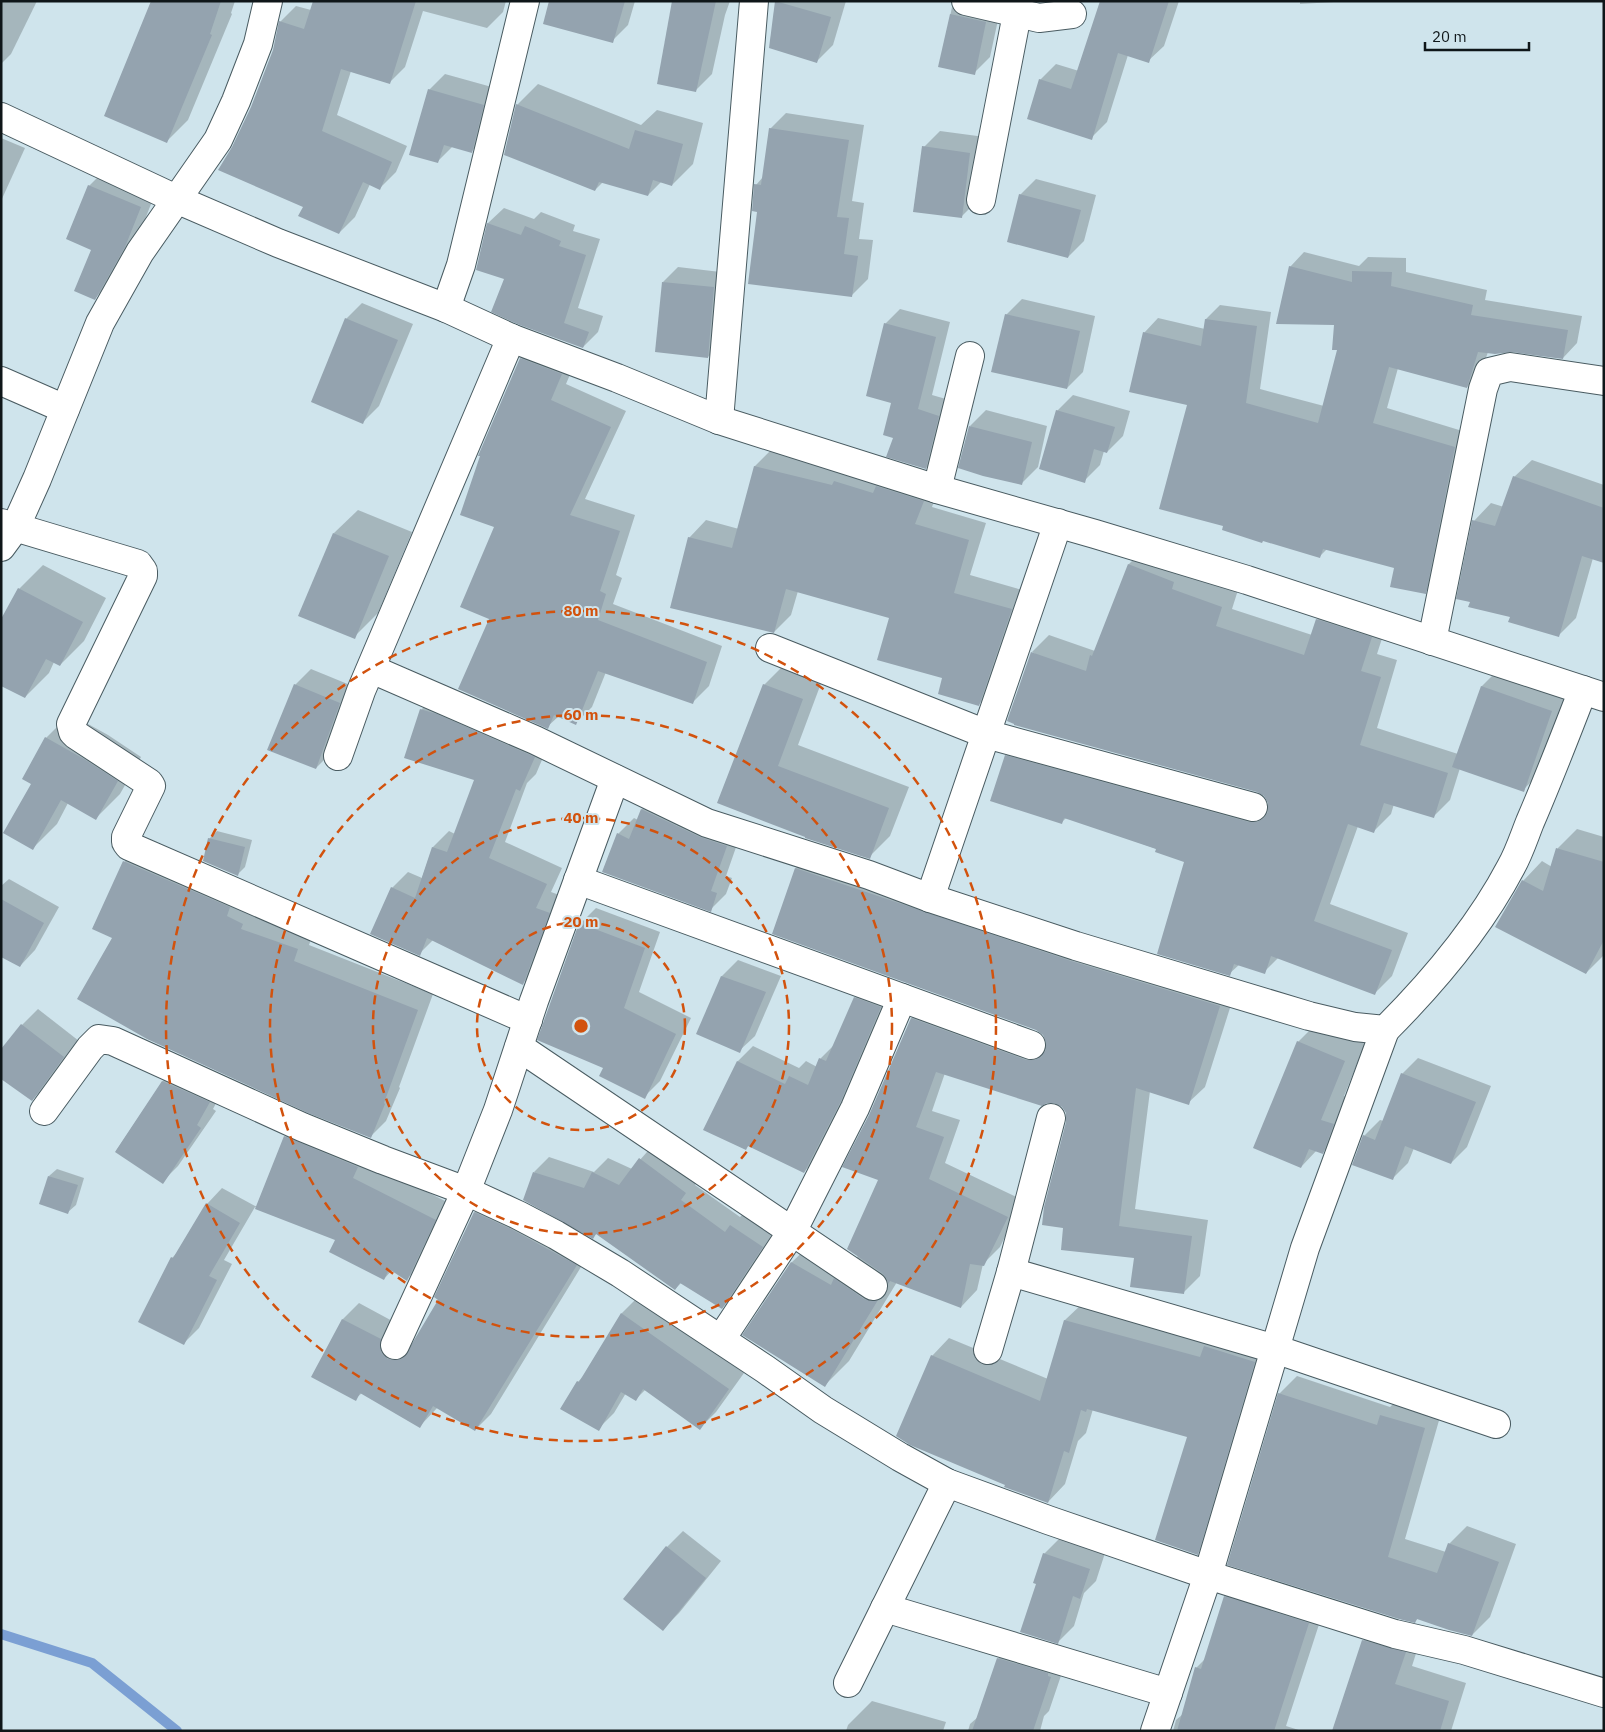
<svg xmlns="http://www.w3.org/2000/svg" width="1605" height="1732" font-family="'IBM Plex Sans',sans-serif">
<rect width="100%" height="100%" fill="#cfe4ec"/>
<g fill="#0003">
<path d="M1,1h36l-26,53 -10,10z"/>
<path d="M153,1h82l-4,12 1,1 -44,106 -21,21z"/>
<path d="M314,1h192l-3,11 -16,16 -64,-17 -18,56 -16,16 -38,-12 -14,44 70,31 -11,26 -16,16 -10,-4 -15,33 -16,16 -106,-86 19,-40 22,-57 6,-28 16,-16 15,4z"/>
<path d="M550,1h85l-7,24 -16,16z"/>
<path d="M674,1h56l-5,14 -13,59 -16,16z"/>
<path d="M776,1h70l-13,44 -16,16 -46,-14z"/>
<path d="M958,1l43,5 -11,51 -16,16 -34,-7 12,-59z"/>
<path d="M1101,1h78l-15,45 -16,15 -20,-6 -21,67 -16,16 -51,-58 16,-16 23,7z"/>
<path d="M1300,1h51l-51,3z"/>
<path d="M445,74l54,15 -11,46 -16,16 -19,-5 -15,15 -9,-71z"/>
<path d="M538,84l103,41 16,-15 46,13 -10,41 -21,21 -11,-3 -13,13 -45,-13 -8,8 -78,-85z"/>
<path d="M786,113l78,12 -12,76 12,2 -5,36 14,1 -5,39 -16,16 -96,-110 7,-8 7,-48z"/>
<path d="M940,131l45,6 -8,64 -16,16 -37,-70z"/>
<path d="M1,138l24,10 -24,53z"/>
<path d="M105,170l51,21 -15,39 -30,52 -16,16 -6,-112z"/>
<path d="M1036,179l60,16 -12,46 -16,16 -48,-62z"/>
<path d="M504,208l30,11 7,-7 34,13 -2,6 27,8 -22,69 25,8 -5,16 -15,15 -77,-69 -29,-9 11,-46z"/>
<path d="M1304,252l55,14 9,-9 38,1v14l81,18 -2,10 97,16 -5,27 -14,15 -51,-8 -24,2 -7,20 -14,15 -69,-19 -11,40 82,25 -29,145 -15,14 -30,-25 -68,-18 -7,7 -95,-31 -37,-120 -44,-72 14,-15 47,11 1,-10 14,-14 51,7 -11,77 64,17 15,-57 -3,-25 -46,-57z"/>
<path d="M678,267l51,6 -6,69 -15,15 -45,-75z"/>
<path d="M1022,299l73,17 -12,56 -16,16 -61,-73z"/>
<path d="M362,303l51,21 -34,82 -16,16 -17,-103z"/>
<path d="M900,309l50,13 -18,73 21,6 -13,52 -14,15 -32,-31 -1,-35 -8,-78z"/>
<path d="M537,343l40,15 -11,26 60,27 -41,88 50,16 -19,60 6,3 -9,26 109,42 -13,40 -16,16 -87,-30 -14,35 -16,16 -17,-7 -12,11 -57,-109 6,-92 25,-167z"/>
<path d="M1073,395l57,16 -7,25 -16,16 -3,-1 -4,14 -16,16 -27,-70z"/>
<path d="M986,410l61,16 -9,41 -16,16 -52,-57z"/>
<path d="M772,449l168,35 -8,23 54,16 -16,52 59,17 -33,95 -17,17 -36,-27 -52,-60 -93,-26 -7,24 -17,17 -85,-94 17,-18 33,9 16,-63z"/>
<path d="M1532,460l72,25v77l-11,-4 -17,60 -18,18 -47,-19 -37,-96 17,-18 13,4 10,-30z"/>
<path d="M358,510l54,22 -34,81 -24,24 -20,-104z"/>
<path d="M1146,547l92,43 -6,19 80,26 5,-15 17,-17 54,17 -11,34 20,6 -20,68 81,26 24,-68 24,-24 69,25 -28,79 -24,24 -63,-22 -10,32 -17,17 -39,-13 -3,10 -17,17 -16,-5 -28,78 78,29 -16,43 -17,17 -96,-36 -15,15 -24,-8 -11,10 -44,-113 -28,-12 -90,-32 -6,6 -55,-67 17,-17 246,66 -4,-10 -233,-143 17,-17 46,16 34,-87z"/>
<path d="M43,565l63,33 -22,43 -24,24 -6,-3 -5,11 -24,24 -6,-108z"/>
<path d="M785,664l38,14 -25,67 111,42 -19,49 -21,21 -150,-55 45,-117z"/>
<path d="M311,669l44,18 -23,65 -16,16 -21,-83z"/>
<path d="M437,694l113,47 -14,33 -9,9 -22,59 57,26 -11,24 14,5 -26,70 -16,16 -90,-43 -14,14 -27,-66 16,-16 14,6 11,-31 16,-16 6,3 20,-55 -54,-69z"/>
<path d="M70,714l38,21 33,22 -21,37 -24,24 -28,-15 -11,21 -24,24 -1,-64 14,-46z"/>
<path d="M658,793l84,37 -16,46 6,2 -6,16 -16,16 -92,-76 16,-16 4,2 4,-11z"/>
<path d="M1577,829l27,8v118l-18,18 -63,-92 19,-20 10,6 6,-19z"/>
<path d="M217,831l35,9 -7,27 -8,8 -28,-36z"/>
<path d="M140,845l173,88 -4,12 124,49 -34,93 1,1 -14,33 -16,16 -256,-200 -21,-9 32,-67z"/>
<path d="M812,852l424,137 -31,98 -17,16 -38,-12 -15,118 73,11 -8,56 -17,17 -47,-36 -72,-30 3,-105v-9l-5,-7 -7,-4 -110,-29 -13,38 28,9 -15,43 78,37 -23,47 -17,17 -6,26 -16,17 -64,-25 -48,79 -24,24 -81,-50 48,-73 24,-23 37,22 5,-5 22,-77 -10,-63 42,-98 16,-16 119,42 -3,-10 -7,-5 -264,-96 23,-65z"/>
<path d="M9,879l50,28 -24,43 -15,16 -19,-10v-70z"/>
<path d="M596,908l64,24 -21,60 52,26 -31,63 -16,16 -39,-30 -25,-143z"/>
<path d="M738,960l43,16 -26,60 -16,15 -41,-18 24,-57z"/>
<path d="M871,983l25,9 -77,164 -15,16 -55,-27 -4,4 -40,-20 33,-68 15,-15 46,22 7,-7 11,6 3,-8 15,-15 20,-46z"/>
<path d="M38,1009l41,32 -31,43 -16,16 -10,-75z"/>
<path d="M1322,1018l46,19 -24,59 13,4 -11,29 -23,23 -6,-2 -16,17 -3,-125z"/>
<path d="M1418,1058l73,28 -24,61 -16,16 -37,-15 -6,15 -16,16 -28,-43 16,-16 4,1 18,-47z"/>
<path d="M179,1065l46,21 -12,23 3,2 -38,55 -16,16 -46,-31 47,-70z"/>
<path d="M301,1121l67,41 83,42 -28,59 -16,16 -15,-9 -8,9 -48,-40 -81,-32 -31,53 8,4 -33,64 -16,16 -11,-86 7,-7 28,-47 15,-16 35,19 28,-70z"/>
<path d="M654,1144l46,33 -5,8 45,32 6,-6 31,21 -40,61 -15,15 -40,-26 -7,7 -78,-56 -4,4 -59,-65 15,-15 45,15 14,-14 24,11z"/>
<path d="M57,1169l27,9 -8,27 -8,7 -19,-36z"/>
<path d="M491,1196l101,53 -101,165 -16,16 -37,-23 -18,19 -58,-33 -7,6 -42,-22 30,-58 16,-16 37,20 9,21 9,1 26,-45 35,-88z"/>
<path d="M638,1297l106,76 -28,39 -16,16 -54,-39 -10,10 -10,-6 -12,20 -16,16 -20,-47 8,-9 36,-60z"/>
<path d="M1083,1303l189,41 -57,192 -18,17 -9,-117 -95,-27 -7,24 -8,8 -13,43 -17,18 -116,-146 17,-18 99,41 17,-59z"/>
<path d="M1297,1376l93,31 9,-9 43,12 -37,129 41,13 3,-8 18,-18 49,18 -26,73 -18,18 -54,-17 -3,3 -136,-227z"/>
<path d="M683,1531l38,30 -42,52 -16,16 4,-82z"/>
<path d="M1060,1538l45,15 -9,28 -12,12 -10,33 -16,16 -20,-58 6,-30z"/>
<path d="M1242,1580l83,26 -39,120 16,5h-129l3,-11 7,-6 13,-46 9,-9 20,-62z"/>
<path d="M1381,1623l41,12 -10,31 54,17 -15,48h-118l30,-90z"/>
<path d="M1014,1643l52,18 -17,50 -5,5 -4,15h-72l2,-7 8,-7 20,-58z"/>
<path d="M872,1701l74,21 -3,9h-97l2,-6z"/>
</g>
<g fill="none" stroke-linecap="round" stroke-linejoin="round">
<path stroke="#7b9fd3" stroke-width="10" d="M1,1634l91,29 85,68"/>
</g>
<g fill="#94a3af">
<path d="M151,1h70l-11,33 2,1 -45,108 -63,-27z"/>
<path d="M313,1h103l-26,83 -49,-15 -19,62 70,31 -12,28 -17,-8 -24,52 -41,-18 5,-9 -85,-37 14,-23 19,-40 22,-57 6,-29 25,8z"/>
<path d="M549,1h76l-12,42 -70,-19z"/>
<path d="M672,1h44l-20,91 -39,-8z"/>
<path d="M775,1l56,16 -14,46 -48,-15z"/>
<path d="M1100,1h69l-20,62 -31,-10 -26,87 -65,-21 12,-40 32,10z"/>
<path d="M950,14l36,8 -11,53 -37,-8z"/>
<path d="M428,89l56,16 -12,48 -28,-8 -6,18 -29,-8z"/>
<path d="M516,104l113,45 6,-19 48,14 -11,42 -19,-6 -5,16 -49,-14 -4,9 -91,-36z"/>
<path d="M769,128l80,12 -12,77 12,1 -5,36 14,2 -6,41 -104,-13 9,-72 -5,-1 2,-27 7,1z"/>
<path d="M922,146l48,7 -8,65 -49,-6z"/>
<path d="M88,185l53,22 -16,40 -30,53 -21,-9 17,-41 -25,-11z"/>
<path d="M1019,194l62,16 -13,48 -61,-16z"/>
<path d="M487,223l34,12 4,-9 36,15 -2,5 27,9 -22,68 25,9 -6,16 -66,-24 -26,-12 13,-33 -28,-9z"/>
<path d="M1289,266l63,16v-11l40,1 -1,14 82,19 -2,10 97,15 -5,29 -51,-7 -17,2 -17,-2 -11,36 -78,-21 -16,56 82,24 -29,147 -36,-7 4,-19 -71,-19 -3,9 -57,-17 -1,2 -40,-13 1,-4 -64,-17 28,-104 -58,-13 14,-60 58,14 4,-27 52,7 -11,77 72,20 19,-73h-5l2,-25 -58,-1z"/>
<path d="M662,282l52,5 -6,71 -53,-6z"/>
<path d="M1005,314l75,17 -13,58 -76,-17z"/>
<path d="M345,318l53,22 -35,84 -52,-22z"/>
<path d="M884,323l52,14 -18,72 21,7 -13,53 -40,-12 7,-19 -10,-3 8,-32 -25,-7z"/>
<path d="M520,358l42,16 -11,26 60,27 -41,88 50,16 -20,60 6,3 -8,26 109,42 -14,42 -95,-33 -22,54 -22,-10 -6,14 -90,-40 31,-70 -29,-12 34,-80 -34,-12 20,-59h-2z"/>
<path d="M1056,410l59,17 -8,26 -13,-4 -9,34 -46,-14z"/>
<path d="M969,426l63,16 -10,43 -39,-9 -25,-8z"/>
<path d="M754,466l78,19 2,-4 39,12 3,-7 48,15 -9,23 54,16 -15,53 58,16 -33,97 -41,-12 4,-16 -65,-18 12,-42 -103,-29 -12,44 -104,-25 18,-71 44,11z"/>
<path d="M1513,476l91,32v55l-22,-7 -23,81 -51,-15 2,-5 -42,-10 2,-5 -14,-3 16,-79 23,6z"/>
<path d="M333,533l56,23 -34,83 -57,-23z"/>
<path d="M1128,564l46,18 -2,7 50,18 -6,19 88,29 12,-36 56,18 -11,34 20,6 -21,68 88,28 -14,45 -50,-15 -10,30 -26,-9 -34,97 78,29 -17,45 -104,-39 -6,18 -31,-10 -4,12 -73,-22 27,-92 -29,-10 1,-3 -92,-31 -2,6 -72,-23 15,-46 244,67h8l7,-4 4,-6v-9l-4,-7 -7,-4 -243,-67v-1l-7,-3 24,-69 55,19 4,-16 2,1z"/>
<path d="M18,588l65,34 -23,44 -14,-7 -21,39 -24,-12v-67z"/>
<path d="M294,684l46,19 -24,66 -49,-19z"/>
<path d="M763,684l40,15 -25,67 111,42 -19,51 -65,-21v-1l-88,-34z"/>
<path d="M1481,686l71,25 -28,81 -72,-25z"/>
<path d="M420,709l17,5 98,43 -15,34 -4,-2 -27,69 58,26 -11,24 14,5 -27,72 -96,-47 -7,18 -50,-22 21,-47 24,11 17,-51 15,5 27,-72 -70,-22z"/>
<path d="M45,737l39,22 34,22 -22,39 -35,-20 -28,50 -30,-17 28,-49 -9,-5z"/>
<path d="M641,809l59,28 27,9 -16,45 6,2 -6,19 -109,-40 15,-39 12,6z"/>
<path d="M208,838l37,9 -7,29 -35,-15z"/>
<path d="M1556,848l48,14v78l-18,34 -91,-47 27,-47 21,11z"/>
<path d="M123,861l107,46 -3,9 16,8 -2,5 57,20 -4,12 124,49 -34,93 1,1 -14,34 -63,-25 -161,-74 -70,-40 35,-61 -20,-9z"/>
<path d="M795,868l276,93 149,45 -31,99 -53,-17 -10,81 -7,57 73,10 -8,58 -54,-7 4,-29 -73,-8 2,-22 -21,-3 2,-18 22,-85v-9l-4,-6 -8,-4h-7l-5,3 -106,-34 -20,55 28,10 -15,42 79,38 -24,49 -14,-2 -9,44 -71,-27 -2,3 -1,-5 -5,-6 -35,-24 31,-69 -36,-13 27,-52 42,-97 115,42h8l7,-3 5,-7v-7l-3,-8 -7,-5 -264,-96z"/>
<path d="M1,899l43,24 -24,44 -19,-10z"/>
<path d="M579,923l66,25 -21,60 52,26 -31,65 -46,-23 4,-8 -66,-28z"/>
<path d="M721,976l45,16 -26,61 -44,-19z"/>
<path d="M854,997l27,10 -40,94 -37,72 -56,-27 -2,4 -43,-20 34,-69 48,23 4,-8 19,9 11,-27 7,3z"/>
<path d="M21,1024l43,33 -32,44 -31,-22v-30z"/>
<path d="M1297,1041l48,20 -24,59 13,4 -11,30 -14,-5 -8,19 -48,-20z"/>
<path d="M1401,1073l75,29 -25,62 -46,-18 -12,34 -41,-15 11,-30 12,5z"/>
<path d="M162,1081l48,21 -13,23 4,3 -38,56 -48,-32z"/>
<path d="M284,1136l74,31 -5,11 83,42 -29,61 -18,-12 -5,11 -55,-28 6,-12 -80,-31z"/>
<path d="M639,1158l47,35 -5,7 44,32 5,-7 33,22 -41,62 -42,-26 -5,7 -79,-56 -3,5 -70,-39 10,-28 51,16 8,-16 27,13z"/>
<path d="M48,1176l30,9 -10,29 -29,-10z"/>
<path d="M206,1203l34,20 -31,53 8,4 -33,65 -46,-23 33,-65 2,1z"/>
<path d="M474,1212l37,17 66,36 -102,166 -42,-25 -13,22 -60,-35 -4,8 -45,-24 31,-58 39,20 -1,8 2,7 6,5 9,1 7,-3 34,-57 -4,-3z"/>
<path d="M791,1262l40,23 3,-7 30,21 7,2 7,-1 -53,87 -83,-52z"/>
<path d="M621,1313l108,76 -29,41 -57,-41 -7,12 -15,-9 -22,39 -39,-22 17,-28 2,1z"/>
<path d="M1064,1320l136,37 4,-11 51,16 -57,193 -43,-15 32,-103 -100,-28 -1,3 -5,-2 -12,43 -5,-2 -16,52 -44,-16 1,-2 -95,-40 -14,-9 35,-81 109,46z"/>
<path d="M1278,1393l99,32 3,-10 45,13 -37,129 49,16 11,-30 51,19 -27,74 -23,-6 -32,-11 -2,4 -16,-4 -172,-54z"/>
<path d="M666,1546l40,32 -43,53 -40,-32z"/>
<path d="M1043,1553l47,16 -10,30 -7,-3 -15,48 -38,-12 16,-48 -3,-1z"/>
<path d="M1224,1596l85,27 -35,108h-97l18,-64 6,2z"/>
<path d="M1362,1640l44,12 -11,32 54,17 -9,30h-108z"/>
<path d="M997,1658l51,15v3l3,1 -18,54h-61z"/>
</g>
<g fill="none" stroke-linecap="round" stroke-linejoin="round">
<g stroke="#495b61" stroke-width="30">
<g id="minor">
<path d="M966,1l73,17 33,-4"/>
<path d="M1,117l175,82 102,44 168,65 65,30 106,40 102,42 218,69 158,45 152,46 357,117"/>
<path d="M981,200l36,-186"/>
<path d="M446,308l15,-43 64,-264"/>
<path d="M1,381l64,28"/>
<path d="M719,420l35,-419"/>
<path d="M937,489l33,-133"/>
<path d="M1,523l137,41 5,7v5l-72,148 2,8 3,3 73,48 2,3 -25,51v5l3,4 399,174"/>
<path d="M1,547l14,-19 22,-49 63,-156 40,-71 78,-112 18,-39 22,-57 10,-43"/>
<path d="M1432,641l51,-252 6,-17 21,-5 94,14"/>
<path d="M770,648l216,86 267,73"/>
<path d="M372,667l11,7 152,66 172,83 162,52 61,23 146,48 233,70 46,11 30,3c48,-48 94,-102 126,-163 8,-14 13,-30 19,-45 19,-44 36,-88 53,-132"/>
<path d="M338,756l23,-65 150,-353"/>
<path d="M578,880l453,165"/>
<path d="M930,898l128,-375"/>
<path d="M519,1047l354,239"/>
<path d="M44,1111l46,-63 9,-9 14,2 189,86 81,33 83,31 52,24 38,20 64,38 145,96 58,41 77,47 47,26 101,37 160,55 187,59 69,16 140,43"/>
<path d="M1051,1118l-40,154 264,77 221,75"/>
<path d="M721,1339l72,-109 62,-122 47,-110"/>
<path d="M395,1345l71,-154 32,-81 36,-109 81,-222"/>
<path d="M988,1350l23,-78"/>
<path d="M885,1608l283,85"/>
<path d="M848,1683l99,-200"/>
<path d="M1155,1731l53,-156 97,-327 80,-218"/>
</g>
</g>
<use href="#minor" stroke="#fff" stroke-width="28"/>
</g>
<g fill="none" stroke="#d2520d" stroke-width="2.5" stroke-dasharray="9 6">
<circle cx="581" cy="1026" r="104"/>
<circle cx="581" cy="1026" r="208"/>
<circle cx="581" cy="1026" r="311"/>
<circle cx="581" cy="1026" r="415"/>
</g>
<circle cx="581" cy="1026" r="8" fill="#d2520d" stroke="#cfe4ec" stroke-width="2.5"/>
<g font-size="15" text-anchor="middle" font-weight="bold" fill="#d2520d" stroke="#cfe4ec" stroke-width="4" stroke-linejoin="round" paint-order="stroke">
<text x="581" y="616">80 m</text>
<text x="581" y="720">60 m</text>
<text x="581" y="823">40 m</text>
<text x="581" y="927">20 m</text>
</g>
<rect width="1605" height="1732" fill="none" stroke="#0f1619" stroke-width="5"/>
<path d="M1425 42v8h104v-8" fill="none" stroke="#0f1619" stroke-width="2.5"/>
<text x="1432" y="42" font-size="15" fill="#0f1619" stroke="#cfe4ec" stroke-width="4" paint-order="stroke">20 m</text>
</svg>
